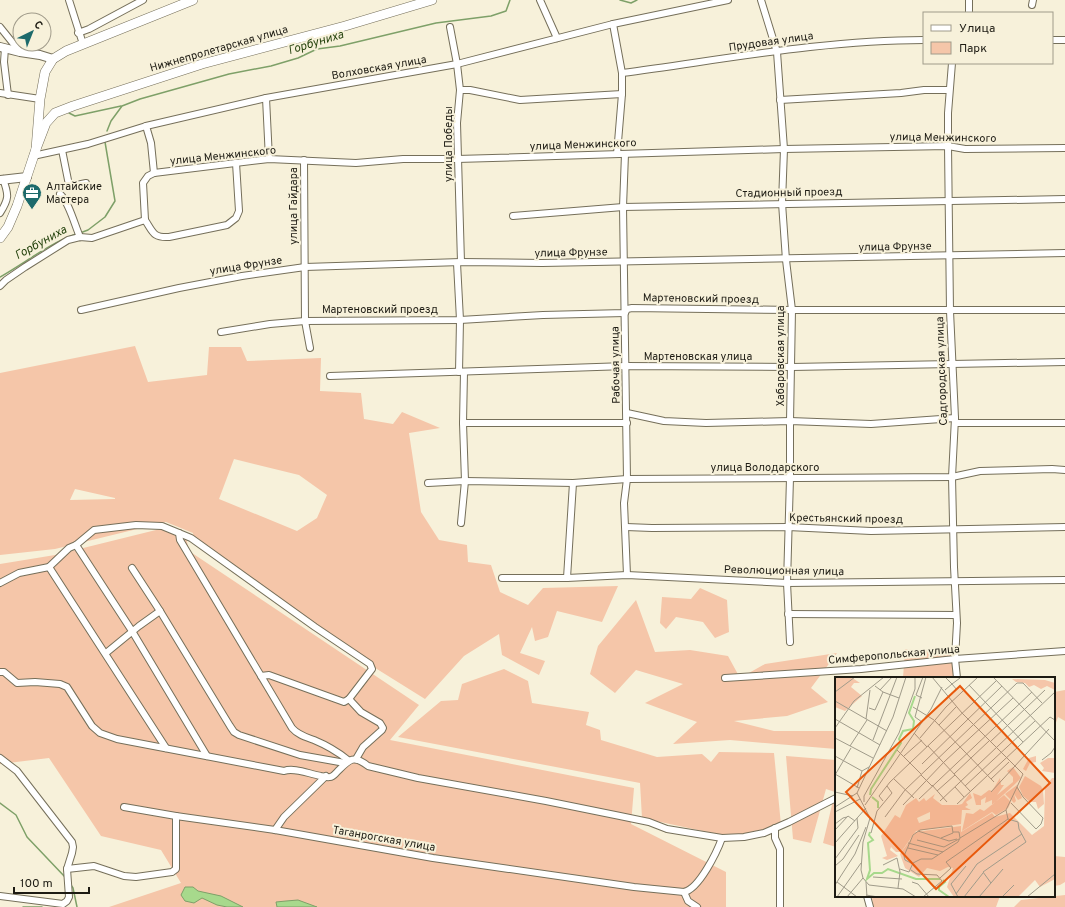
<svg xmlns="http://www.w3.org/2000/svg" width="1065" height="907" font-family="Overpass,sans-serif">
<rect width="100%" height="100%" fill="#f7f1da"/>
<g fill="#f5c6a9" fill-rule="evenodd">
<path d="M135,346l13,36 59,-7 2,-28h32l6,14 74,-3 -1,33 41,2 3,26 29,5 9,-12 38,16 -31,5 12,79 18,28 28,5 1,17 23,3 9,27 28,13 15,-17 75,-2 -16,36 -45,-11 -9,26 -13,4 -3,-14 -12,26 25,8 -6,14 -37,-20 -3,-21 -35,22 -39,43 -101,-63 -129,-91 -2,-12 -27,-11 -111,27 -55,6v-182zM234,459l65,16 28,20 -10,23 -20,13 -78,-32zM75,489l40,9v1l-45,1z"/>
<path d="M164,528l22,9 3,14 230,154 -29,35 244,48 -3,36 95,48v35h-617l72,-24 -20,-33 -60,-14 -52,-78 -49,6v-200l55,-9z"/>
<path d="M700,588l27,12 2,32 -14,6 -12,-16 -27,-5 -10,12 -6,-6 2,-26 29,2z"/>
<path d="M636,600l19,52 35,-2 38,6 12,22 25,-14 72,-11 -26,35 17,14 -41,14 -53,5 40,10h62v18l-106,-9 -57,4 24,-22 -52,-19 38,-19 -47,-14 -21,23 -25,-19 8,-28z"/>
<path d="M905,649l50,3 -2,26h-50z"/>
<path d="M504,669l24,12 4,22 57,9 -3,13 14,5 1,10 56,17 45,-3 9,8 8,-10 55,1 7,72 -19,11 -27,2 -93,-20 -2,-35 -242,-46 43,-36 17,-1 4,-16z"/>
<path d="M1065,690v31l-7,-4 -4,11v-36z"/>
<path d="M786,756l50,4v87l-13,-4 12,-51 -9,-3 -15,54 -18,-4z"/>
<path d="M1054,856l11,1v25l-5,3 -6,1z"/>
<path d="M1065,895v12h-51l7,-7z"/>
<path d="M872,896h128l-4,11h-123z"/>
</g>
<g fill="#a7d98c" stroke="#7ea068">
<path d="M185,887h8l5,4 23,5 22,11h-16l-10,-2 -15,-7 -8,5 -9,-2 -4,-6z"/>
<path d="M298,900l19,7h-40l-1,-5 10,-1z"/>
</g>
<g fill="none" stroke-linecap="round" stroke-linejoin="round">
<g stroke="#7ea068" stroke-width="1.5">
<path d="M620,0l11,3 6,-3"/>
<path d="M69,113l6,3 46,-10"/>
<path d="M107,131l4,-10 11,-15 18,-7 89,-25 42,-8 27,-8 19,-9 23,-3 96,-23 55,-7 15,-5 4,-11"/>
<path d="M80,233l8,-3 17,-13 10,-16 -10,-59"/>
<path d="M0,277c25,-14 48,-33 76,-43"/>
<path d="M0,803l16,12 11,22 38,40"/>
<path d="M71,885l2,3 4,19"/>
<path d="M23,907h19"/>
</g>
<g stroke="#756f5a" stroke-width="8">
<g id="street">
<path d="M69,0l14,44"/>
<path d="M540,0l17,38"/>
<path d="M761,0l16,52 7,97 -2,54 4,57 6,50 -2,111v57l-3,105 3,59"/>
<path d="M1032,5l1,-5"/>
<path d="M969,13v-13"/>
<path d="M613,24l9,49v21l-5,60"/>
<path d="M0,27l20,25"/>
<path d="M450,27l7,37 3,26 -3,33 4,139"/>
<path d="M78,33l11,-4 54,-29"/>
<path d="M1052,40h13"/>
<path d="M5,48l-1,14 4,33"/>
<path d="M952,63l-4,50v33l2,165 5,107 -3,59 2,90 3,56 -2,36 2,19"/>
<path d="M622,73c99,-13 201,-33 302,-33"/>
<path d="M460,90h10l50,10 102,-6"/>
<path d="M0,93l40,6"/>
<path d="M266,98l3,61"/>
<path d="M780,100l121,-7 23,-3h25"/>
<path d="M146,126l5,17 3,30"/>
<path d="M62,150l7,35 3,1 14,-3"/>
<path d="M625,154l-2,53 4,272 -3,24 3,72"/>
<path d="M33,156l55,-12 58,-18 120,-28 191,-34 156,-40 115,-24"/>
<path d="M304,160l1,161 5,27"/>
<path d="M60,194c9,8 15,32 20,43"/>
<path d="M0,213c9,-14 9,-18 3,-34"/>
<path d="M513,216l110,-9 442,-8"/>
<path d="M145,220l-2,-37 5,-7 6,-3 115,-14 87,4 47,-4h54l327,-10 164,-3 17,3 100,-1"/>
<path d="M457,263l3,57 -1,52"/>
<path d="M0,286l6,-6 19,-13 43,-27 12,-3 12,1 53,-18c8,12 8,18 24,17l58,-12 9,-7 3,-7 -3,-48"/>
<path d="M81,310l98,-22 63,-12 63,-9 156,-5 81,1 523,-10"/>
<path d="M221,332l49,-8 35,-3 155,-1 83,-5 82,-2 2,-4 5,-1 160,2h273"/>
<path d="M330,376l296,-10 166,1 273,-5"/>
<path d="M627,413l37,8 42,2 84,-2 81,3 84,-6"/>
<path d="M463,423h164"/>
<path d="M955,423h110"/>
<path d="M428,483l37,-2 108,2 54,-4 325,-2 28,-6 72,-2 13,1"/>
<path d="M461,523l4,-42 -2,-58 1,-51"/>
<path d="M626,527l26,1 136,-1 83,4 194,-4"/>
<path d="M179,533l1,7 112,188c6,7 14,9 22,12 12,5 24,12 34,20"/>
<path d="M76,545l56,86 75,125"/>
<path d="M49,567l117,181"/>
<path d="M132,568l28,43 70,115 4,6 5,3 61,20 45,8"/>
<path d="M502,578h65l60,-3 160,8 278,-3"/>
<path d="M567,578l6,-95"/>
<path d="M0,583l19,-10 30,-6 20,-19 7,-3 18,-15 42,-5 26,1 29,12 124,89 55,37 2,5 -23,30 -5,3 -75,-27 -8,1"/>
<path d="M788,614l168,1"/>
<path d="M106,653l33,-27 21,-15"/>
<path d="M0,672h4l13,11 18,-1 25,2 7,3 25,39 8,7 17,6 167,32c10,-4 25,3 37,5 2,0 6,2 9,1 3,0 5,-3 7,-5 12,-12 16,-18 31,-6l50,12 128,23 74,15 29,6 18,7 55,9 22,-1 20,-4 25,-11 47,-24"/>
<path d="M725,678l136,-9 94,-10 110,-8"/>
<path d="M349,699l12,13 19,11 3,5 -1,2 -19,17 -7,12"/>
<path d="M0,758l17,13 55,71 1,5 -1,6 -5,16 2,28 -2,4 -4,3 -63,-8"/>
<path d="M124,807l52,9"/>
<path d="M775,828v10l5,11v58"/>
<path d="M275,830l9,-13 42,-41"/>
<path d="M67,869l27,-3 30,10 12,1 36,-5 4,-3v-53l99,14 158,28 201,29 50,5c15,-3 33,-40 38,-54"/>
<path d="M684,892l4,9 9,6"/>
<path d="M867,896l3,11"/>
</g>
</g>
<g stroke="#756f5a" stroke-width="10">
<g id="secondary">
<path d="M0,47l20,5 20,3 13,4"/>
<path d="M0,180l27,-3"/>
</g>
</g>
<g stroke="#756f5a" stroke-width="10">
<g id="primary">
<path d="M36,149l10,-26 9,-10 18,-7 129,-42 143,-38 87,-26"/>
<path d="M0,238l8,-11 9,-21 19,-57 4,-50 5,-27 8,-13 13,-8 127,-51"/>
</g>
</g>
<use href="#street" stroke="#fff" stroke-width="6"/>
<use href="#secondary" stroke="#fff" stroke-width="8"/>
<use href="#primary" stroke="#fff" stroke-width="9"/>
</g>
<defs>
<g id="office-pin" transform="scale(1)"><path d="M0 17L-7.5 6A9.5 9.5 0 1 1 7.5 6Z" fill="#1d6a6b" stroke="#f7f1da"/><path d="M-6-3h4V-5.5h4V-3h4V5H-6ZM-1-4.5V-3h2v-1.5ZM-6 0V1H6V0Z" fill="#fff"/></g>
</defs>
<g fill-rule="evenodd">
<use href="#office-pin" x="32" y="193"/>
</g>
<g text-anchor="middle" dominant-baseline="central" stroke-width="4" stroke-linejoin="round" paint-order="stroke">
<g font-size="11" fill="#1d1b13" stroke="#f7f1da">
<text transform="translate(771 42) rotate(-8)">Прудовая улица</text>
<text transform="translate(219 49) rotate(-16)">Нижнепролетарская улица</text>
<text transform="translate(379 68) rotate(-10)">Волховская улица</text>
<text transform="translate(943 138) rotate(1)">улица Менжинского</text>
<text transform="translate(449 144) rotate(-90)">улица Победы</text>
<text transform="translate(583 145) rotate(-2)">улица Менжинского</text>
<text transform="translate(223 156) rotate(-6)">улица Менжинского</text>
<text transform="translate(789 193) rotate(-1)">Стадионный проезд</text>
<text transform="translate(294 206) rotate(-90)">улица Гайдара</text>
<text transform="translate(895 247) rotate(-1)">улица Фрунзе</text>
<text transform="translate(571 253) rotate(-1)">улица Фрунзе</text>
<text transform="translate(246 266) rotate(-9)">улица Фрунзе</text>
<text transform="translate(701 299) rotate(1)">Мартеновский проезд</text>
<text x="380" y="310">Мартеновский проезд</text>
<text transform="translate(781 356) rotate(-90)">Хабаровская улица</text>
<text x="698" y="357">Мартеновская улица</text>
<text transform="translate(616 365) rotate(-91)">Рабочая улица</text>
<text transform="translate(942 371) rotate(-92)">Садгородская улица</text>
<text x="765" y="468">улица Володарского</text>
<text transform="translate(846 519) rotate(1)">Крестьянский проезд</text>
<text transform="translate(784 571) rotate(1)">Революционная улица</text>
<text transform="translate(894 655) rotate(-5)">Симферопольская улица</text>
<text transform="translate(384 839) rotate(10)">Таганрогская улица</text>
</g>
<g font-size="11" fill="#1d1b13" stroke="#f7f1da" text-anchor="start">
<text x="46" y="187">Алтайские<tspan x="46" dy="13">Мастера</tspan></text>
</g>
<g font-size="12" font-style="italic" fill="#1f3e08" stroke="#f7f1da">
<text transform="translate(316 43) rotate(-17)">Горбуниха</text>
<text transform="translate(41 243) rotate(-29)">Горбуниха</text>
</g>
</g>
<g transform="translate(835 677)">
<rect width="220" height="220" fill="#f7f1da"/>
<path d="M0,0h16l9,6h-6l-3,4 11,9 -17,15 -10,-4zM177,2l33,1 10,3v7l-8,-4 -6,3 -7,-4 -5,2 -4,-4 -9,-1zM201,79v6l-6,1 -4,8 -3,-2 6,-11zM213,81h7v15l-13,-2 2,-3 -4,-5zM178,90l8,11 -7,7 -22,20v-5l-7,3 1,-6 -5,3v5h-5l-3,-12 8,3 8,-6 3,1 8,-13 1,7h3l-7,10 16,-13v-5l-6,-6zM190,99l16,10 2,4 1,14 -6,5 -2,-7h-6l-7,-6 -4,-9zM217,101h3v101l-15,8 -5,-7 -17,17h-64l-7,-10 6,-19 -5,-1 -8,4 -13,-3 -8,9 -14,-9 -5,-14 16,-22 45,-6v6l31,-19 3,4 15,-4 22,22 12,-9 1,-39zM182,108l5,13 -4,2 -4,-6 2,7 -2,2 -9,-9zM135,116l2,5 -6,4 2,3 -3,2 6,3h-9l-1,14 -45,7 -15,21h-5l-5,-5 -1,3 8,6 -11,4 -5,-2 5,-2 -6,-20 14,-21 5,3 6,-13 10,-7 3,4 5,-4 2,3 9,-7 -2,4 9,7h16l4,-1zM95,135v7l-11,4 -2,-5zM169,118l7,7 -3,6 -12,7 -4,-3 -30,19 4,-18 7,1 7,-5 4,2z" fill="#f5c6a9" fill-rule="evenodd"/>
<path fill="none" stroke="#a7d98c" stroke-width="2" d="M35,118l1,-6 30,-46 -2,-4 4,-8 10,-2 1,-8 -5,-8 6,-17M37,120l6,5v6M35,155l-1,3 4,5 -5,3 2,27 -3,9 7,-6h8l6,-4 28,10h24M108,203l2,2 -6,5v3l10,7"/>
<path fill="none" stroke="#a09b8a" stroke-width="1" d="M71,0l-13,40 -36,76 13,25 -7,24 -2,28 2,8 6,7 34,4 13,8M97,0l30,36 61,61 -6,13 6,10 20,21 -2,6 -5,5 -25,-26M110,0l7,7 8,-6M158,0l62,64M134,8l54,57M40,9l8,6 16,6M45,13l12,-13M110,13l7,-6 5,6M0,15l20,-15M87,21l-6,-3 7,-18M0,24l52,30M78,30l21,13 60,62M34,31l6,2 8,-18M0,42l45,26M31,42l4,-29M87,45l-7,-5 11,-40M104,48l17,-18M0,51l19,-27 30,-24M79,56l13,14M0,61l38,20M85,61l26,-31 32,-30M38,63l24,-63M155,65l55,-52M15,69l17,-26M93,69l42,45M62,73l24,24M0,79l27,15M69,79l18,-16M207,83l9,-7 4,-6M87,87l80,-78M0,97l24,14M119,97l35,-33M0,98l16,-27M86,98l11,11M59,102l20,19M156,102l18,-17M97,108l15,17M130,109l70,-65M120,110l9,10M22,111l5,-17 7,-4M102,114l18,-16M0,115l18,4M156,115l58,-63M84,122l113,-107M48,124l-4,-5 11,-14 106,-101M105,124l115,-109M29,125v-6l35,-63 16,-44v-12M122,127l93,-87 5,3M30,128l66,-96 11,-22M68,128l41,-43 69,-64M0,130l22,-14M0,135l25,-13M50,140l20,-27 112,-107h6l19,20M0,147l8,-6 4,-1M0,153l13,-14 7,5M83,154l31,10 8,-2M118,155h6l1,6M36,156l6,-22 15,-18 -5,-7M82,163l27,7 15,-8M0,166l31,-35M73,166l35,9M73,171l30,7M0,182l23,-31 -1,-10M78,187l-8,-4 -1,-4 9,-21 7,-5 32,-4 1,7 -12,5M48,188l14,-7 3,14 -2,16M0,189l8,-7 16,-24M65,192l9,3 4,-9 8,-4h11l26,-17 2,-4 46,-28 11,-23M76,193l6,4 20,1 5,6 -19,16M38,200l29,2M105,201l11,-10 -5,-6 62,-43 -2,-9M2,205l20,15M31,205l1,15M77,205l6,2 11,13M156,206l-8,-11 43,-30 -7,-13 -1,-7 -10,-3M0,208l20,-31 11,-27M121,217l21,-30 45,-30M31,218l12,2M2,220l24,-34M12,220l16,-19M123,220l-7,-13 15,-18M129,220l19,-24M144,220l24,-28M167,220l12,-12M192,220l28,-23"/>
<path fill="#e8590c" fill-opacity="0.15" stroke="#e8590c" stroke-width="2" d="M125,9l90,97 -114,106 -90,-97z"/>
<rect width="220" height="220" fill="none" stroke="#1d1b13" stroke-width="2"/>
</g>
<rect x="923" y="12" width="130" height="52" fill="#f7f1da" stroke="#a09b8a"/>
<rect x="931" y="25" width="20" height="6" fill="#ffffff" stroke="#a09b8a"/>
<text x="959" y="32" font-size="12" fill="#1d1b13">Улица</text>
<rect x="931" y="42" width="20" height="12" fill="#f5c6a9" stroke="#a09b8a"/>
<text x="959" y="52" font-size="12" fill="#1d1b13">Парк</text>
<g transform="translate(32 32) rotate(43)"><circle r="19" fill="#f7f1da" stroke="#a09b8a"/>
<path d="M0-3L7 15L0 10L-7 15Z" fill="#1d6a6b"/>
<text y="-6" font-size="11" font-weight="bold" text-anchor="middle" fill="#1d1b13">С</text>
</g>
<path d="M14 887v6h75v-6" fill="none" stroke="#1d1b13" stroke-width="2"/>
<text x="20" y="887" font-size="12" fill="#1d1b13" stroke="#f7f1da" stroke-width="3" paint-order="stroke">100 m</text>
</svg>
